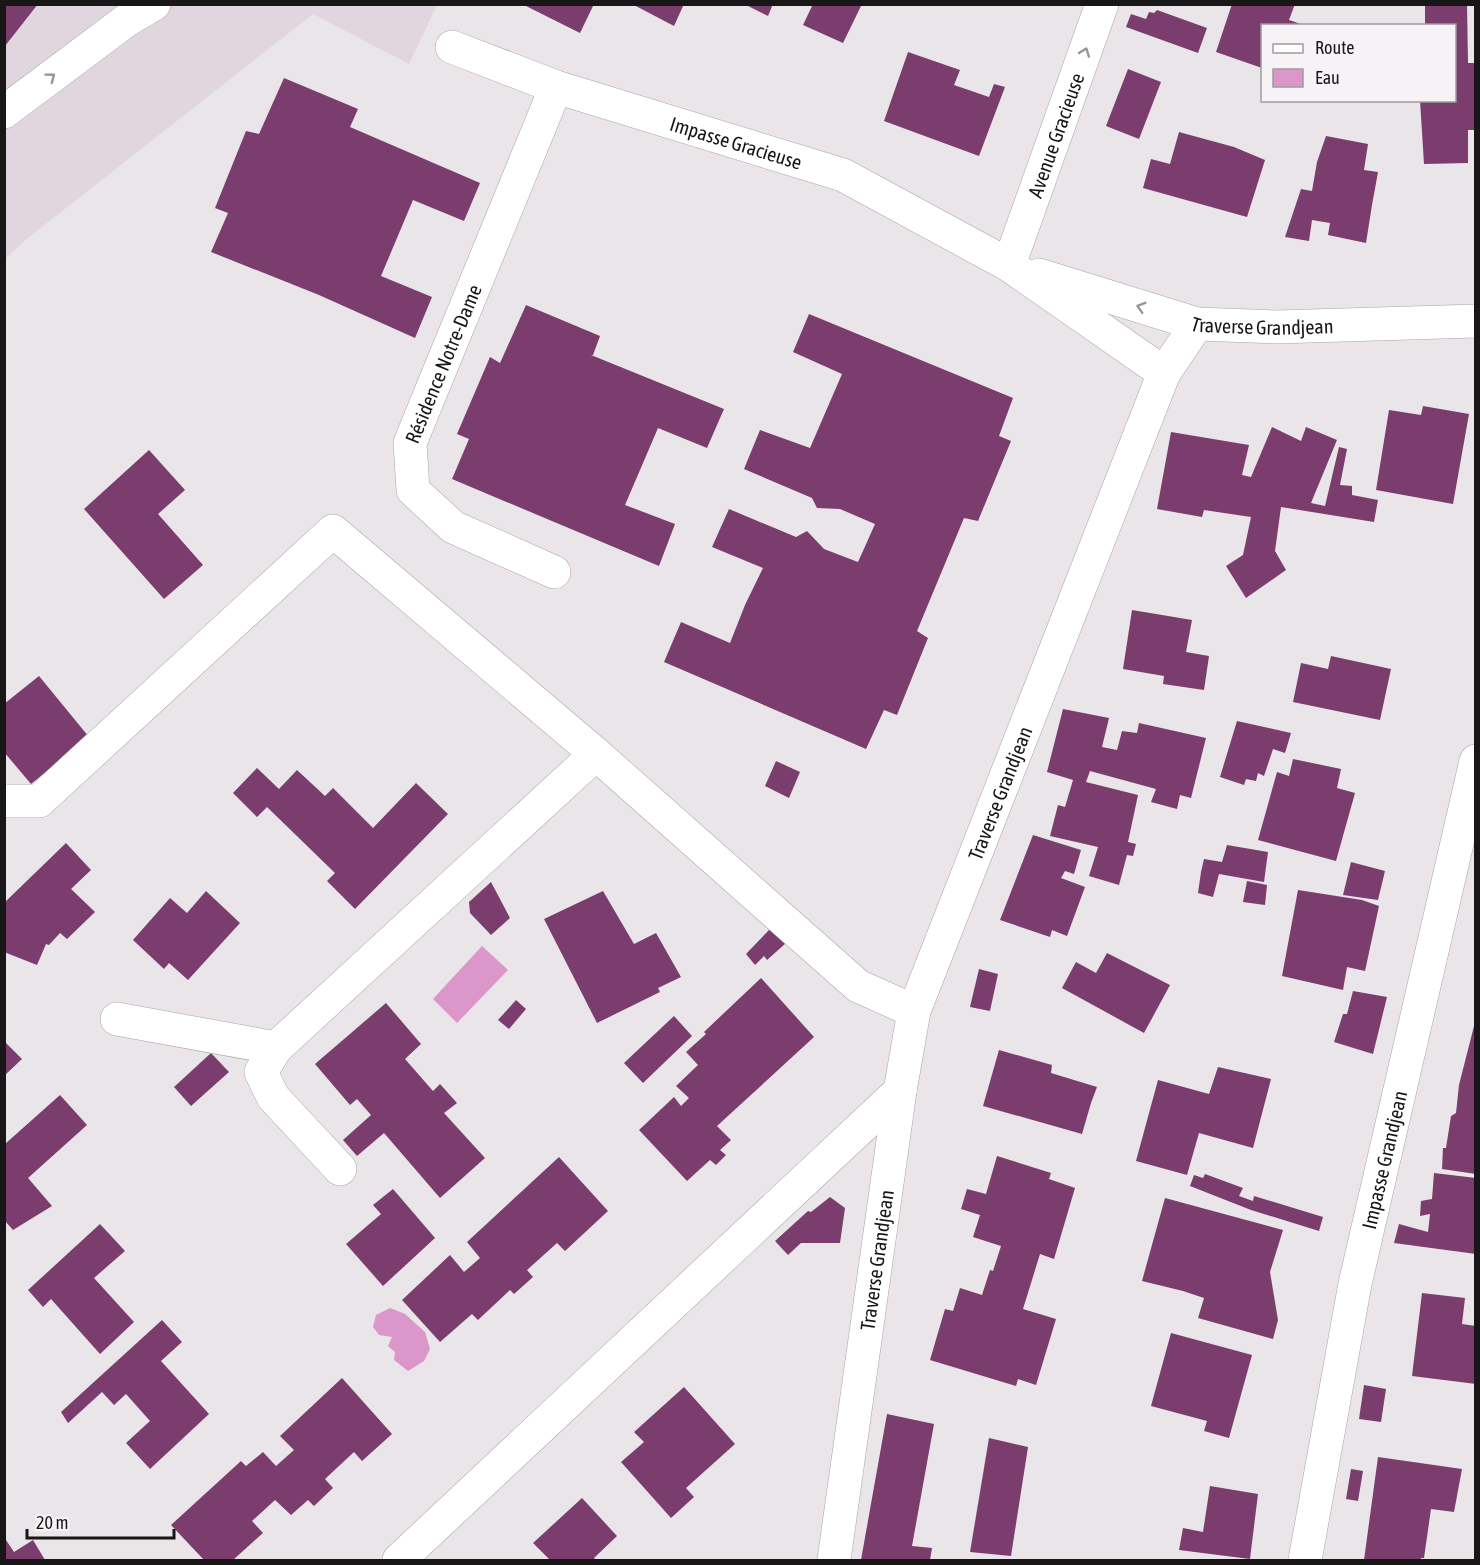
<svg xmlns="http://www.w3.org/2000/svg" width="1480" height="1565" font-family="'Asap Condensed',sans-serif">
<rect width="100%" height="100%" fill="#eae5e8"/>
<path fill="#e1d6de" d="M5,5h432l-28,59 -96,-50 -289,227 -19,18z"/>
<g fill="#db96ca">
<path d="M482,946l26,24 -51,53 -24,-24z"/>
<path d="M390,1308l15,6 20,18 5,17 -6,12 -16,10 -14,-11 1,-8 -7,-6 4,-9 -13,-2 -6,-8 3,-12z"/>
</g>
<g fill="#7a3d6d">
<path d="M5,4h33l-33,42z"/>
<path d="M522,4h72l-14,29z"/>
<path d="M632,4h52l-10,22z"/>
<path d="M744,4h29l-5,12z"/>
<path d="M813,4h49l-19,39 -40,-18z"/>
<path d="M1232,4h63l-6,16 18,6h-45v42l-46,-16z"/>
<path d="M1425,4h42l1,59h8v67h-8v33l-44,1 -4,-64h35v-74h-30z"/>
<path d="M1157,10l50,18 -9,25 -72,-26 5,-13 15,5 3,-7 5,1z"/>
<path d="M908,52l52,18 -6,15 35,12 5,-13 11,3 -26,69 -95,-35z"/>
<path d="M1128,69l33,13 -22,57 -33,-13z"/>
<path d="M284,78l74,31 -8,18 130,56 -16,38 -51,-21 -32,76 51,21 -17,41 -96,-43 -108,-43 17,-39 -13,-5 31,-77 13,3z"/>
<path d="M1179,132l55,15 31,13 -18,57 -104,-29 8,-29 19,5z"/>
<path d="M1326,136l42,8 -4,26 14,2 -6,33 -6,38 -38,-8 2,-12 -18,-3 -3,21 -24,-4 16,-48 11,2 5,-29z"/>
<path d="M526,305l74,31 -7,19h-2l133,54 -17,39 -49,-20 -33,77 50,19 -16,42 -207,-87 17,-40 -12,-5 33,-77 10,6z"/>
<path d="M809,314l204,84 -14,38 12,5 -33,80 -14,-3 -47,113 11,7 -31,77 -13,-5 -18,39 -202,-87 17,-40 49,21 15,-38 18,-37 -51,-21 17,-38 67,28 11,-6 17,18 34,13 9,-20 8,-18 -35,-15 -23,-1 -5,-10 -68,-29 16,-39 50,18 32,-74 -49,-22z"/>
<path d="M1423,406l46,8 -16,90 -77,-14 13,-80 32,5z"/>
<path d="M1272,427l29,14 5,-14 31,13 -26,63 14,3 14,-59 8,2 -7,36 12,1v9l26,5 -4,22 -93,-15 -6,44 11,19 -40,28 -20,-32 17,-11 8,-38 -47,-7 -2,7 -45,-8 14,-77 78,13 -7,30 9,2z"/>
<path d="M149,450l36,40 -27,24 45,51 -39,34 -80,-90z"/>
<path d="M1132,610l60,10 -6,32 23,4 -5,34 -41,-6 1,-8 -41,-7z"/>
<path d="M1331,656l60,13 -11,51 -87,-18 8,-39 27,6z"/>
<path d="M39,676l50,61 -58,47 -27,-32v-48z"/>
<path d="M1063,709l46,9 -7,29 15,3 5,-19 15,2 2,-10 67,15 -15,60 -11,-3 -3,14 -26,-7 5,-13 -66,-18 -4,11 52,13 -10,47 8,2 -3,12 -6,-1 -8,30 -30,-9 9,-29 -48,-11 8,-31 7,2 8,-27 -26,-8z"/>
<path d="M1237,721l54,12 -6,20 -12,-4 -9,27 -6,-3 -2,8 -10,-2 -2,6 -24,-8z"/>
<path d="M1293,759l48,10 -4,19 18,5 -19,68 -78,-21 19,-68 12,4z"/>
<path d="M776,761l24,11 -11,26 -24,-12z"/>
<path d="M257,768l22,21 18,-19 28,26 8,-8 40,40 43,-45 32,31 -93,95 -28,-28 8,-8 -68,-66 -10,10 -24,-24z"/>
<path d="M1033,835l48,15 -7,24 -9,-3 -4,7 24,9 -18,49 -15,-6 -2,7 -50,-17z"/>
<path d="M66,843l25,27 -20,19 24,23 -28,27 -7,-6 -11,12 -3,-1 -9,21 -33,-13v-49z"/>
<path d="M1227,845l41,7 -4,30 -45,-8 -6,23 -15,-4 3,-21 3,-13 18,3z"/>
<path d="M1351,862l34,9 -7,29 -35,-5z"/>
<path d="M1247,881l20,4 -2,20 -22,-3z"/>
<path d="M491,882l19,36 -19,17 -21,-22 -1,-11z"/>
<path d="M1298,890l64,10 17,6 -14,65 -18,-4 -4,23 -61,-14z"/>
<path d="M206,891l34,32 -52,57 -19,-17 -5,6 -31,-29 37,-42 17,15z"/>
<path d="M603,891l31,53 22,-11 25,44 -23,11 2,4 -63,31 -53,-104z"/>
<path d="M770,929l16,14 -19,17 -3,-4 -9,9 -9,-11z"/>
<path d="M1107,953l63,32 -26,48 -82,-45 14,-26 20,11z"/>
<path d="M979,969l19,5 -8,37 -20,-4z"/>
<path d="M761,978l53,59 -97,89 14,14 -11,10 6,5 -10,10 -6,-5 -23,21 -48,-51 35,-33 7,9 8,-8 -13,-12 22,-21 -12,-13 20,-18 -2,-2z"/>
<path d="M1353,991l34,6 -14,57 -39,-12 9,-28h4z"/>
<path d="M516,1000l10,9 -17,20 -11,-9z"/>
<path d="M386,1003l35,41 -16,15 28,32 7,-7 17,19 -13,10 41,45 -45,40 -56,-65 -27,23 -14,-16 28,-25 -14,-16 -7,6 -35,-41z"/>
<path d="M674,1016l18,20 -49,47 -19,-20z"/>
<path d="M1475,1022h1v152l-34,-5 1,-21h3l5,-32 5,-3 3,-28z"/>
<path d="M6,1043l16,16 -18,17v-32z"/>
<path d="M999,1050l53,15 -1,8 46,14 -6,16 -9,31 -99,-28z"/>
<path d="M211,1053l18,19 -38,34 -17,-19z"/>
<path d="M1218,1067l53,12 -18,69 -54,-15 -12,42 -51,-14 22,-81 51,14z"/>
<path d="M60,1095l27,30 -59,53 24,28 -39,24 -8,-9v-77z"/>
<path d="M997,1156l54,17 -2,6 26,9 -21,71 -14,-5 -17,55 33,10 -20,66 -18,-6 -2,7 -86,-26 15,-51 8,2 7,-23 22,7 8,-25 3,1 8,-25 -28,-9 7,-22 -19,-6 6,-20 19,5z"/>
<path d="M559,1157l49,54 -43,40 -8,-8 -30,27 6,7 -19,17 -4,-4 -32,30 -6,-6 -32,28 -38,-42 48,-45 14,17 16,-14 -13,-16z"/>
<path d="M1434,1173l42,5v76l-82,-11 5,-19 29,8 2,-18 -10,2 1,-15 11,-2z"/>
<path d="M1205,1174l38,14 -4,8 14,5 1,-5 69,21 -4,14 -68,-21 -61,-24 4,-11 9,3z"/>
<path d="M393,1189l42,49 -52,48 -37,-42 35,-30 -8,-9z"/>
<path d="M830,1197l15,11 -5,35h-39l-13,12 -13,-14 33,-30 3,1z"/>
<path d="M1165,1198l118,32 -13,42 8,48 -5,19 -75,-21 6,-20 -21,-7 -41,-10z"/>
<path d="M100,1224l25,27 -31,27 40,44 -34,32 -49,-55 -8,8 -15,-17z"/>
<path d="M1422,1293l43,5 -3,26 14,2v58l-64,-8z"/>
<path d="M162,1320l20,22 -21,19 48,53 -59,55 -24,-26 24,-22 -24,-27 -12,11 -12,-13 -34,31 -7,-11z"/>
<path d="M1171,1333l81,22 -23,83 -25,-7 3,-10 -56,-15z"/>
<path d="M342,1378l50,56 -30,27 -8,-9 -29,27 8,9 -19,18 -6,-6 -17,15 -16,-15 -23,21 11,12 -30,27h-29l-33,-35 70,-64 5,5 17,-14 13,14 18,-16 -14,-14z"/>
<path d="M1364,1385l22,4 -5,33 -22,-3z"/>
<path d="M684,1387l51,57 -49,44 8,9 -23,21 -50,-56 23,-20 -10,-10z"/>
<path d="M887,1414l47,10 -22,122 20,2 -2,12h-69z"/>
<path d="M989,1438l39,9 -17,109 -41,-4z"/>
<path d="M1378,1457l84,12 -8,43 -23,-3 -7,49h-3v2h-57z"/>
<path d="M1351,1469l12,2 -5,30 -12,-2z"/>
<path d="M1210,1486l48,8 -8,65 -71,-9 4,-22 20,4z"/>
<path d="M582,1498l35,38 -23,22 2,2h-46l-17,-17z"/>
<path d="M4,1537l10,15 19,-12 12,20h-41z"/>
</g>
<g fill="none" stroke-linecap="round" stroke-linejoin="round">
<g stroke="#a8a4a7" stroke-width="34">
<g id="minor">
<path id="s1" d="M452,47l104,40 287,88 166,90 155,108"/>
<path d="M4,112l123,-92 27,-16"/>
<path id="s2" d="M1009,265l93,-261"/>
<path id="s3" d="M1039,275l158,49 80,3 199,-6"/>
<path id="s4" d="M554,572l-101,-45 -40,-37 -3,-47 146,-356"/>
<path d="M4,801h35l294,-270 263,223"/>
<path d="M117,1019l159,29 320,-294 262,232 56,25"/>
<path d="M276,1048l-15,24 12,25 67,72"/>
<path d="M399,1560l501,-469"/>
<path id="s5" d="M834,1560l66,-469 14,-80 250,-638 33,-49"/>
<path id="s6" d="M1305,1560l50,-276 121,-523"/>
</g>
</g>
<use href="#minor" stroke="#fff" stroke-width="33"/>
</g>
<defs><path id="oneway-chevron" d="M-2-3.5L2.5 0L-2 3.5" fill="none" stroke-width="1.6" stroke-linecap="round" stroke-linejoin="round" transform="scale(1.5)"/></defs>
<g stroke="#979697">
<use href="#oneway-chevron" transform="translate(1085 52) rotate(-70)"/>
<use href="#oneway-chevron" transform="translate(51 77) rotate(-37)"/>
<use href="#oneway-chevron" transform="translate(1141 307) rotate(-163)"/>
</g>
<g text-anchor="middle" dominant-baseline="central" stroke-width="6" stroke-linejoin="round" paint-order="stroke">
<g font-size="20" fill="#181617" stroke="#f7f2f6">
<text stroke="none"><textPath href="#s2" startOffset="138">Avenue Gracieuse</textPath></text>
<text stroke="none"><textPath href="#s1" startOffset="300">Impasse Gracieuse</textPath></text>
<text stroke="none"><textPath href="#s3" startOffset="231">Traverse Grandjean</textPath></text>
<text stroke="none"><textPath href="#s4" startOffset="298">Résidence Notre-Dame</textPath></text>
<text stroke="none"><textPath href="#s5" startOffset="789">Traverse Grandjean</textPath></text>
<text stroke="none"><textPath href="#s6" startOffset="408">Impasse Grandjean</textPath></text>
<text stroke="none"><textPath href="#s5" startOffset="303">Traverse Grandjean</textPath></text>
</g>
</g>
<rect width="1480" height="1565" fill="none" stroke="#181617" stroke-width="12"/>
<rect x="1261" y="24" width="195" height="78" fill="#f7f2f6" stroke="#9e9a9d" stroke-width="1.5"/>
<rect x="1273" y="44" width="30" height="9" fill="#ffffff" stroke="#9e9a9d" stroke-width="1.5"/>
<text x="1315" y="54" font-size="18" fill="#181617">Route</text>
<rect x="1273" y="69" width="30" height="18" fill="#db96ca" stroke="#9e9a9d" stroke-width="1.5"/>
<text x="1315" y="84" font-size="18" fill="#181617">Eau</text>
<path d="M27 1529v9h147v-9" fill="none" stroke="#181617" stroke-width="3"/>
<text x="36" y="1529" font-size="18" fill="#181617" stroke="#f7f2f6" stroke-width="4.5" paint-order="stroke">20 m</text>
</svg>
